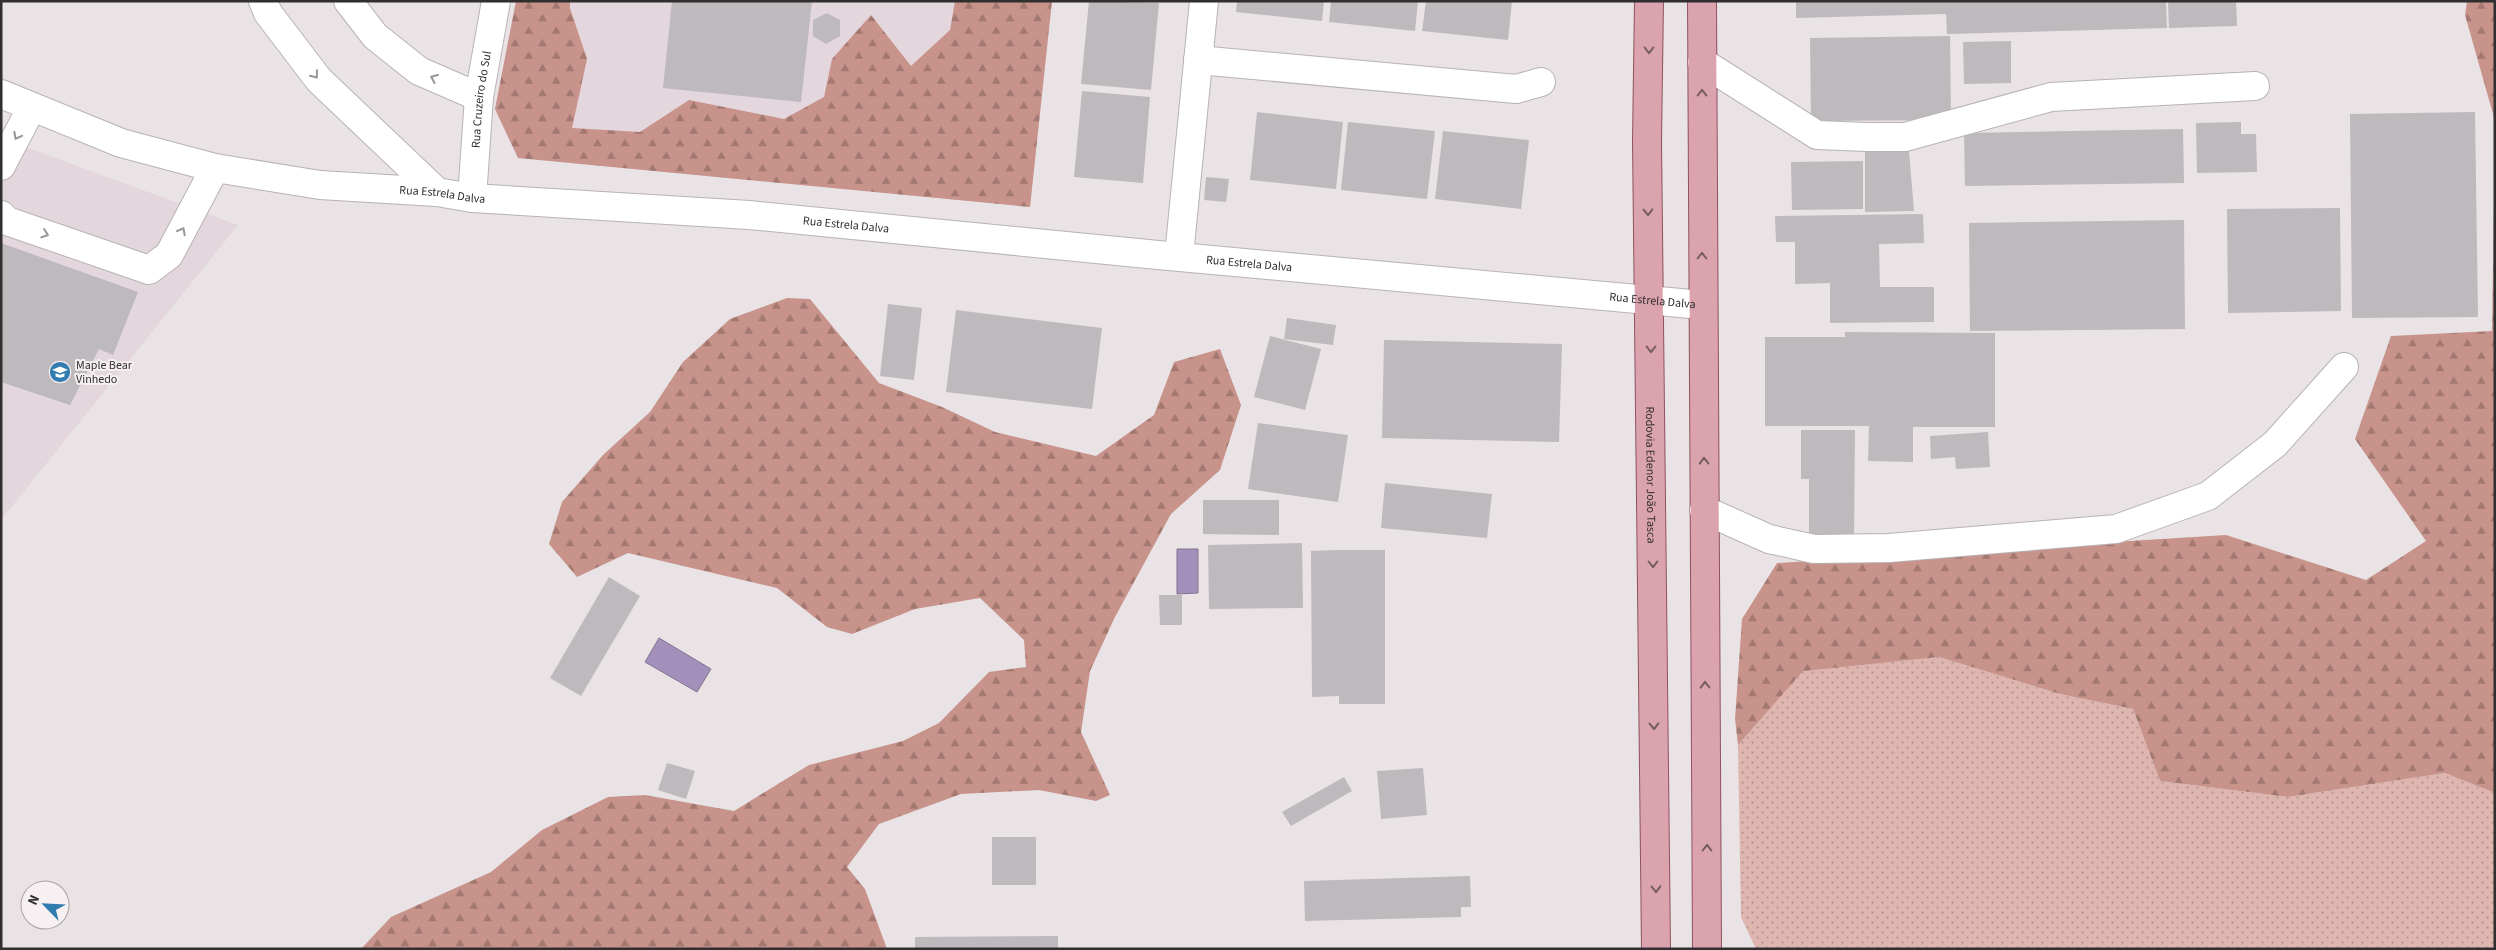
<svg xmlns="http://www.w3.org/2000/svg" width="2496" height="950" font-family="'Source Sans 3',sans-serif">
<defs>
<pattern id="grass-dots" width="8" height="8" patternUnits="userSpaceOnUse" patternTransform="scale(1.25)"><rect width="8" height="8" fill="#deb6af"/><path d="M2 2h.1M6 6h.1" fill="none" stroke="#b5948f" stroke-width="1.8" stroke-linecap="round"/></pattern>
<pattern id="forest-firs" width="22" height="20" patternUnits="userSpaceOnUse" patternTransform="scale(1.25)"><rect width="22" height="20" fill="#c7938a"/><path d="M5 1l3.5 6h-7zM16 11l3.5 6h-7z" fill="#a27871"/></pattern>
</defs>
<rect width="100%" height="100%" fill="#e9e3e6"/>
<g fill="#e4d6dd">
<path d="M516,1h536l-22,206 -512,-49 -23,-49z"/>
<path d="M1,138l237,87 -237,295z"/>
</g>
<path fill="url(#grass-dots)" d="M1939,657l121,37 73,15 27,72 128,16 157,-24 50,20v156h-739l-15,-32 -3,-172 65,-75z"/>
<g fill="url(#forest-firs)">
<path d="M516,1h54v7l17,51 -15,69 68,4 49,-32 95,19 40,-22 8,-38 39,-44 40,51 39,-36 5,-29h97l-22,206 -512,-49 -23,-49z"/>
<path d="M2467,1h28v120l-30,-106z"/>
<path d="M2495,139v654l-50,-20 -157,24 -128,-16 -27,-72 -73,-15 -121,-37 -136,14 -65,74 -3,-26 7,-100 35,-56 449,-28 140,45 60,-39 -71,-102 36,-103 101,-5z"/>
<path d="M787,298l23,1 69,84 63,24 53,25 101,24 58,-41 20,-53 46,-13 21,56 -21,65 -49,44 -56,103 -25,54 -9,61 29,63 -14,6 -57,-11 -78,4 -82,30 -32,43 18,22 22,60h-526l30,-32 100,-45 51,-42 66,-33 37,-2 89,16 75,-46 94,-24 36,-18 50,-51 37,-5 -2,-27 -44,-42 -65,11 -63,25 -25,-7 -50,-39 -149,-35 -51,24 -28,-33 13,-42 41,-47 47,-43 33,-50 47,-43z"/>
</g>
<g fill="#a390ba" stroke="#817390">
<path d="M1177,549h21v44l-21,1z"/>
<path d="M659,638l52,31 -14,23 -52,-30z"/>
</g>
<g fill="#bdb9bd">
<path d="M672,1h140l-11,101 -138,-14z"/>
<path d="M1089,1l70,2 -8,87 -70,-6z"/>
<path d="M1237,1h87l-2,20 -86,-9z"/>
<path d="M1331,1h87l-3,30 -86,-9z"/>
<path d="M1426,1h86l-4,39 -86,-9z"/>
<path d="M1796,1h370l1,27 -220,6 -1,-20 -150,4z"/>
<path d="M2168,1h68l1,25 -68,2z"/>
<path d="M827,13l13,7v16l-14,8 -13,-8v-16z"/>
<path d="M1950,36l1,84 -140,1 -1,-83z"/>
<path d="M2011,41v42l-47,1 -1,-42z"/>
<path d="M1082,91l68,6 -7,86 -69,-6z"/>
<path d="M1257,112l86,10 -7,67 -86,-9z"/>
<path d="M2475,112l3,205 -126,1 -2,-204z"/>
<path d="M1348,122l87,9 -8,68 -86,-9z"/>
<path d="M2241,122v12h15l1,38 -60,1 -1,-50z"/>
<path d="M2183,129l1,54 -219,3 -1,-53z"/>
<path d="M1443,131l86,9 -8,69 -86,-10z"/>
<path d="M1909,151l5,60 -49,1v-60z"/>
<path d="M1863,161v48l-71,1 -1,-48z"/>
<path d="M1206,177l23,2 -3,23 -22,-2z"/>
<path d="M2340,208l1,103 -113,2 -1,-104z"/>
<path d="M1923,214l1,29 -45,1 1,43h54v35l-104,1v-40l-35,1v-42h-19l-1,-26z"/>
<path d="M2184,220l1,109 -215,2 -1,-108z"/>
<path d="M1,243l137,49 -25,63 -14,-6 -29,56 -69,-23z"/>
<path d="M888,304l34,4 -8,72 -34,-4z"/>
<path d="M956,310l146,18 -10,81 -146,-17z"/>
<path d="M1287,318l49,7 -3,20 -49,-6z"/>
<path d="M1845,332l150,1v94h-82v35l-45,-1 1,-35h-104v-89h80z"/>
<path d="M1270,336l51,13 -16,61 -51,-13z"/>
<path d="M1384,340l178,4 -3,98 -177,-4z"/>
<path d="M1258,423l90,12 -10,67 -90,-13z"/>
<path d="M1801,430h54l-1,110h-45v-61h-8z"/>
<path d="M1988,432l2,35 -34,2 -1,-12 -24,2 -1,-23z"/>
<path d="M1385,483l107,11 -5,44 -106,-10z"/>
<path d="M1203,500h76v35l-76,-1z"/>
<path d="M1302,543l1,65 -94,1 -1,-64z"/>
<path d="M1338,550h47v154h-46v-8l-27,1 -1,-146z"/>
<path d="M609,577l31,19 -59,100 -31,-18z"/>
<path d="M1159,595h23v30h-22z"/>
<path d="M667,763l28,8 -9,28 -28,-9z"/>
<path d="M1423,768l4,47 -46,4 -4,-48z"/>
<path d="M1344,777l8,14 -61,35 -9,-14z"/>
<rect x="992" y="837" width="44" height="48"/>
<path d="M1470,876l1,31h-10v10l-156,4 -1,-40z"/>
<path d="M1058,936v13h-143v-12z"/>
</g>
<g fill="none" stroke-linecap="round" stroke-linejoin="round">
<g stroke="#b8b2b5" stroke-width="30">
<g id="minor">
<path d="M263,1l5,12 51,67 118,112"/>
<path d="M348,1l27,35 44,35 60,26"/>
<path d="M1198,60l318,29 25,-7"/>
<path d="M1702,62l115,73 49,2h39l146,-40 204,-11"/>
<path id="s1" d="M1,94l120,49 94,25 105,17 117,7 35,6 277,17 409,40 544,50"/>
<path d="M1,166l31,-59"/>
<path id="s2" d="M472,198l7,-101 17,-96"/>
<path d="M1,215l6,6 142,49 20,-15 46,-87"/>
<path d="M1179,256l25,-255"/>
<path d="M1704,510l65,29 45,10 75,-1 227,-19 92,-33 67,-52 69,-77"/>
</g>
</g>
<g stroke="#8f525e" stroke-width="30">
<g id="major">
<path id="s3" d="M1649,1l-2,140 9,808"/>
<path d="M1702,1l5,948"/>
</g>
</g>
<use href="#minor" stroke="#fff" stroke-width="28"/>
<use href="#major" stroke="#daa3ae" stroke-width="28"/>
</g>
<defs><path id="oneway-chevron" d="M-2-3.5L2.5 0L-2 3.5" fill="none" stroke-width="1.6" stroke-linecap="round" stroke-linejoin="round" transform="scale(1.25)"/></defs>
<g stroke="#755d62">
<use href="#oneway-chevron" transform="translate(1649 50) rotate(90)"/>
<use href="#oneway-chevron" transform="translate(1702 93) rotate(-90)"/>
<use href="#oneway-chevron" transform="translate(1648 212) rotate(89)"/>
<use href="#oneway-chevron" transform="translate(1702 256) rotate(-90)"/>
<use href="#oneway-chevron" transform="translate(1651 349) rotate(90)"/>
<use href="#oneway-chevron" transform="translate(1704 461) rotate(-91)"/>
<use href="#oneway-chevron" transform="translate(1653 564) rotate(90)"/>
<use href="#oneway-chevron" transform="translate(1705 685) rotate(-91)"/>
<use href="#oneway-chevron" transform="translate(1654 726) rotate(89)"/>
<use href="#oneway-chevron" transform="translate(1707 848) rotate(-90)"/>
<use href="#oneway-chevron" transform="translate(1656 889) rotate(89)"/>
</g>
<g stroke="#989697">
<use href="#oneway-chevron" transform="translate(315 75) rotate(52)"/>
<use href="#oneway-chevron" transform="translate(434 78) rotate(-157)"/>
<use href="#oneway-chevron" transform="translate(17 136) rotate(118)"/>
<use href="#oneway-chevron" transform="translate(182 231) rotate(-62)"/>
<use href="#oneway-chevron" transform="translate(45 234) rotate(19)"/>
</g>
<defs>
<g id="school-disc" transform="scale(1.125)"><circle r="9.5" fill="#317caf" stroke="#f6f0f3"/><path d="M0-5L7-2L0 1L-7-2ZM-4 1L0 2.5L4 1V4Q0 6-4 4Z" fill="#fff"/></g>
</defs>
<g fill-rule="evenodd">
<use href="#school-disc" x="60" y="372"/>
</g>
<g text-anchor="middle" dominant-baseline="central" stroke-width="4" stroke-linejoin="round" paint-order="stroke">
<g font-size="12" fill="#312e2f" stroke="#f6f0f3">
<text stroke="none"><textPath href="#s2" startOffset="99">Rua Cruzeiro do Sul</textPath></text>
<text stroke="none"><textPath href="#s1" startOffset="456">Rua Estrela Dalva</textPath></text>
<text stroke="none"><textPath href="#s1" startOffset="861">Rua Estrela Dalva</textPath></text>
<text stroke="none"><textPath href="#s1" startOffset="1266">Rua Estrela Dalva</textPath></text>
<text stroke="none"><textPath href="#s1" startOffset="1671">Rua Estrela Dalva</textPath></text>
<text stroke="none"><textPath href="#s3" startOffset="474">Rodovia Edenor João Tasca</textPath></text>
</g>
<g font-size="12" fill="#312e2f" stroke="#f6f0f3" text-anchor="start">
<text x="76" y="365">Maple Bear<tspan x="76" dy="14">Vinhedo</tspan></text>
</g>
</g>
<rect width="2496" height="950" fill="none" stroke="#312e2f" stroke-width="5"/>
<g transform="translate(45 905) rotate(294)"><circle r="24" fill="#f6f0f3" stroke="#a7a2a5"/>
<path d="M0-4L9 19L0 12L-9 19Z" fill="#317caf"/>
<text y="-8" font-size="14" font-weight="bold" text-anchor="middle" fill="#312e2f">N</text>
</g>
</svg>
